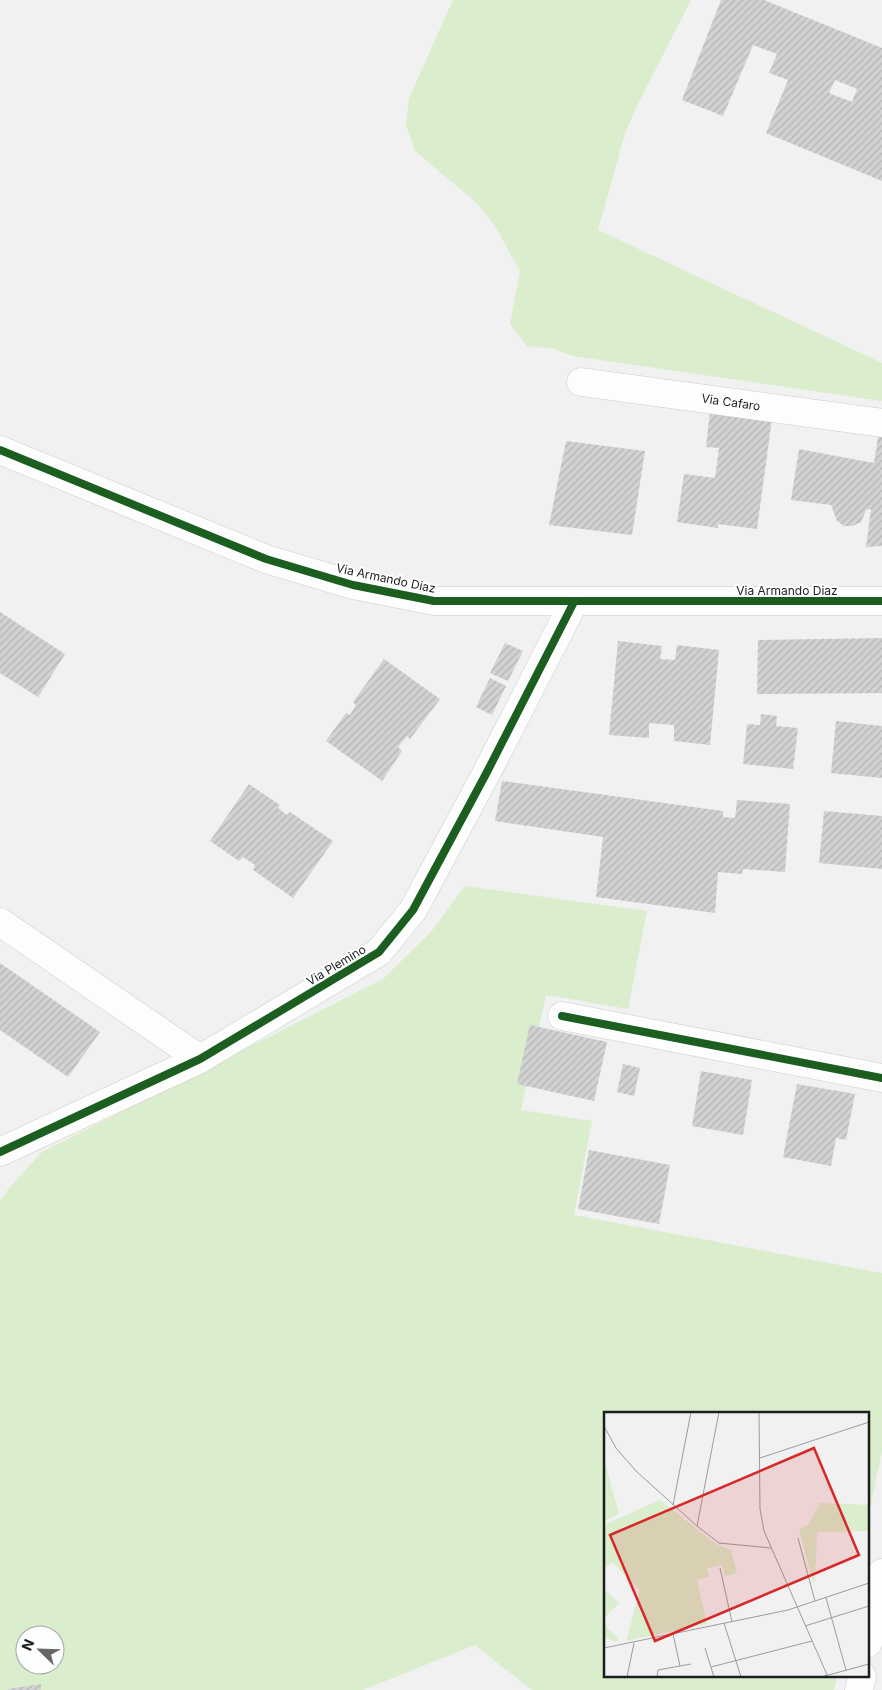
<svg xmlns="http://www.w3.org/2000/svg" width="882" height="1690" font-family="Inter,sans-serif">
<defs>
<pattern id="building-hatch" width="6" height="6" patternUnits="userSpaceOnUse" patternTransform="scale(1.25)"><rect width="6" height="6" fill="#d3d2d2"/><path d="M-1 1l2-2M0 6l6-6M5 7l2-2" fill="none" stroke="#b5b4b4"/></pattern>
</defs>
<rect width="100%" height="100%" fill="#f1f1f1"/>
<g fill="#daedcc" fill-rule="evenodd">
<path d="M453,0h238l-55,108 -11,25 -27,97 284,133v38l-309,-45 -19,-7 -27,-3 -17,-22 10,-53 -25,-45 -17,-22 -63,-53 -9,-26 3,-27z"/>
<path d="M465,886l182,25 -19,98 -82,-14 -25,115 71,11 -18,94 308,58v177l-14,69v-105h-262v262h231l-3,14h-302l-57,-45 -112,45h-363v-489l9,-13 33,-36 341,-173 48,-47zM25,1635h30v30h-30z"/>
</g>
<g fill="url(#building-hatch)" fill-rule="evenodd">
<path d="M721,0h43l118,48v133l-116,-48 22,-53 -19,-7 8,-19 -24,-9 -30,71 -41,-16zM835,80l22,9 -5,13 -23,-9z"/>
<path d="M710,411l62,8 -15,110 -39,-5v4l-41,-6 7,-48 31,4 4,-30 -13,-1z"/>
<path d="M878,437h4v109l-16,1 5,-38 -5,1 -5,12 -9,4h-8l-7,-5 -6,-16 -40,-5 8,-51 75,14z"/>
<path d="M566,441l79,10 -13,84 -83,-10z"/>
<path d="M0,612l65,42 -27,43 -38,-24z"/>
<path d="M882,638v55l-125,1 1,-54z"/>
<path d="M618,641l44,5 -2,13 15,1 2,-15 42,5 -9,95 -36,-4v-16l-25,-2v15l-40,-3z"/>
<path d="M505,643l18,8 -15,30 -18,-8z"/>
<path d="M384,659l56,40 -30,40 -3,-3 -9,11 4,4 -20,30 -56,-40 20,-28 4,2 6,-10 -3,-3z"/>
<path d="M490,678l16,8 -14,29 -16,-8z"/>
<path d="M761,714l16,2 -1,10 22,2 -5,41 -50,-5 4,-40 13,1z"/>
<path d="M836,721l46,5v52l-51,-5z"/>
<path d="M502,781l221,30v6l12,1 2,-18 53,4 -5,68 -42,-3 -1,5 -24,-2 -3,41 -119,-16 7,-60 -108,-16z"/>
<path d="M249,784l31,21 -2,3 9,7 3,-3 43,29 -40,57 -40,-28 2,-5 -12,-8 -4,4 -29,-20z"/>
<path d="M824,811l58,5v53l-63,-6z"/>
<path d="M0,963l100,69 -32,45 -68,-47z"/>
<path d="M530,1025l77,17 -13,59 -77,-17z"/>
<path d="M623,1064l17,4 -6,28 -17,-4z"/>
<path d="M701,1071l51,9 -9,55 -51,-9z"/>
<path d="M797,1084l58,10 -9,46 -10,-2 -5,28 -48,-9z"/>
<path d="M589,1150l81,15 -11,59 -81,-15z"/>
<path d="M41,1684v6h-33v-1z"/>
</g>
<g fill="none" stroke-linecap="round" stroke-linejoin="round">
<g stroke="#ccc" stroke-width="29">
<g id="minor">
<path d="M581,382l301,41"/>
<path d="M0,922l200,137"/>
<path d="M562,1016l320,62"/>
<path d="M0,1152l200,-93 179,-107 34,-42 74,-138 87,-170"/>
<path d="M868,1643l14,-70"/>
<path d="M859,1690l3,-14"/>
</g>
</g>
<g stroke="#ccc" stroke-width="29">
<path id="tertiary" d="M0,450l266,109 87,26 81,16h448"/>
</g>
<use href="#minor" stroke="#fdfdfd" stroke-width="28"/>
<use href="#tertiary" stroke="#fdfdfd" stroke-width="28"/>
<g stroke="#fdfeff" stroke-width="11">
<g id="cycleway">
<path d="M0,450l266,109 87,26 81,16h448"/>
<path d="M562,1016l320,62"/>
<path d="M0,1152l200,-93 179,-107 34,-42 74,-138 87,-170"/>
</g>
</g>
<use href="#cycleway" stroke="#1b5e20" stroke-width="8"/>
</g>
<g text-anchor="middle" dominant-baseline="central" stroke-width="4" stroke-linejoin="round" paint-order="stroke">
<g font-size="12" fill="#1c1d1d" stroke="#fdfeff">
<text transform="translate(731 402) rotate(8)">Via Cafaro</text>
<text transform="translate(386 578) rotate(12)">Via Armando Diaz</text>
<text x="787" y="590">Via Armando Diaz</text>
<text transform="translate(336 965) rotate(-31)">Via Plemino</text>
</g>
</g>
<g transform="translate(604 1412)">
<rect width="265" height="265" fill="#f1f1f1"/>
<path d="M0,47l15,55 -15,7zM56,88l56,44 15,6 6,23 -12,3 -3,-11 -15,3 2,9 -12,3 10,44 -81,17 14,-51 -28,-28 -8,7v-44zM216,91l49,2v26l-52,1 -2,50h-2l-14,-53 9,-4zM0,177l15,14 -15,15zM0,212l15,15 -3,3 -12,-4z" fill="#daedcc"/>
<path fill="none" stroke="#9c9c9c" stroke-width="1" d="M155,0l1,97 4,22 64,146M0,14l12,22 20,23 61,55 22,17 52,5M156,46l109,-36M69,93l18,-93M93,114l22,-114M194,126l17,63M116,156l12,54M222,186l20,72M120,211l17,54M201,214l64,-20M69,222l7,32M0,236l184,-38 81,-27M101,236l9,29M107,255l101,-26M23,265l7,-34M53,265l1,-7 33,-6M217,265l48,-13"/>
<path fill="#d62828" fill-opacity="0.15" stroke="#d62828" stroke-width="2.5" d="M210,36l45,107 -204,86 -45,-106z"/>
<rect width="265" height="265" fill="none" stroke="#1c1d1d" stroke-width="2.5"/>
</g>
<g transform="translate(40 1650) rotate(293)"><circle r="24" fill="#fdfeff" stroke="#a3a4a5"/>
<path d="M0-4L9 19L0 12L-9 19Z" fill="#676767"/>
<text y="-8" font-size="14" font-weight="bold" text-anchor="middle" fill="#1c1d1d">N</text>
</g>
</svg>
